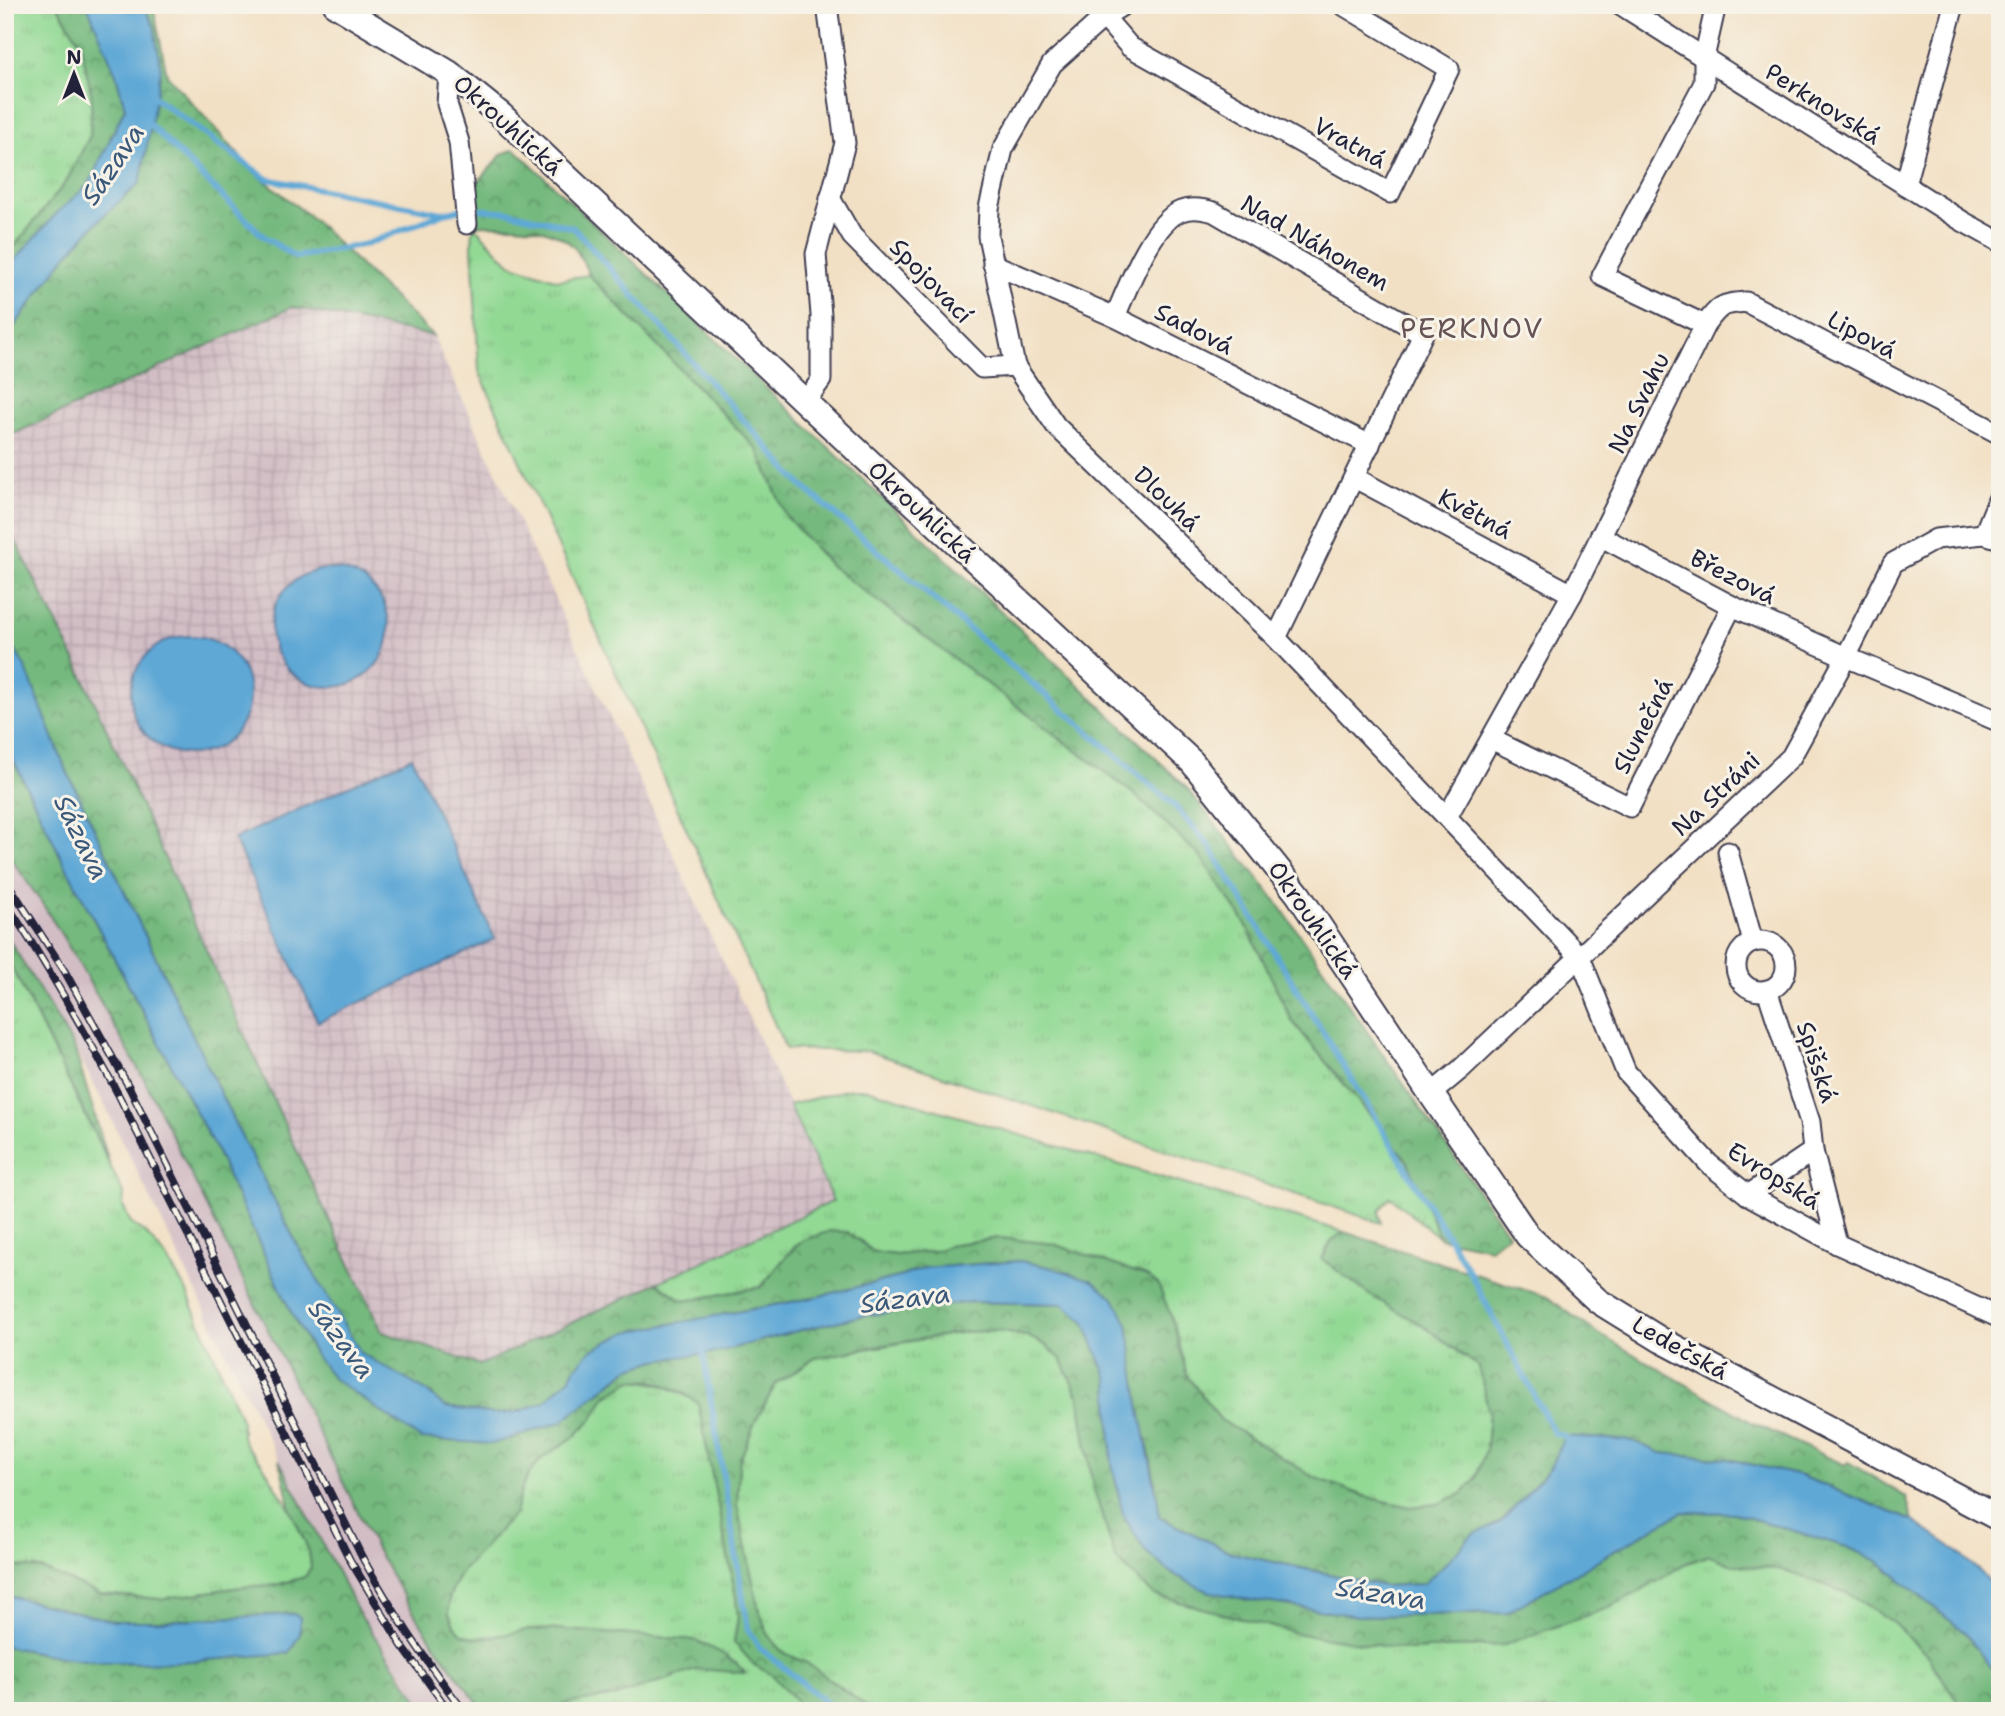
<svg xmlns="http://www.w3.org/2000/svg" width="2005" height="1716" font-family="'Shantell Sans',sans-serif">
<defs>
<pattern id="industrial-grid" width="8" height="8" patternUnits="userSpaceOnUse" patternTransform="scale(1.75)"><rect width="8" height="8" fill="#d2bdc5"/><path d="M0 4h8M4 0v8" fill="none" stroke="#b4a2aa"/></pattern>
<pattern id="grass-tufts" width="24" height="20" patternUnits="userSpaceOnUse" patternTransform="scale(1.75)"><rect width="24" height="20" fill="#92d994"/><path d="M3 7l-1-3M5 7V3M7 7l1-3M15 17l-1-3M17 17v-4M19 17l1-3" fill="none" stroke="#7eba80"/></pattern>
<pattern id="forest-crowns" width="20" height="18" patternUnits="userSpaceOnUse" patternTransform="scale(1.75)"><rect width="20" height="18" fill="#75b97e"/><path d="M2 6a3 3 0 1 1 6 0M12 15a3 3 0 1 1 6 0" fill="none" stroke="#609668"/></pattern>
</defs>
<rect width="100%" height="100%" fill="#f7f3e8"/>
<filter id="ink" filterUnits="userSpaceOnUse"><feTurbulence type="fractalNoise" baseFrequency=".0143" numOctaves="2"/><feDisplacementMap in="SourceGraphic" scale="14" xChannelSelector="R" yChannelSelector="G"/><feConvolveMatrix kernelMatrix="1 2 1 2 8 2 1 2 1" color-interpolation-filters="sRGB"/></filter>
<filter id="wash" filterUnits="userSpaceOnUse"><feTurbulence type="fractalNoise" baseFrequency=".00686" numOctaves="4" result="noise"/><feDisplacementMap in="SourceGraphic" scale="28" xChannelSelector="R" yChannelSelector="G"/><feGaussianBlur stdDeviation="1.57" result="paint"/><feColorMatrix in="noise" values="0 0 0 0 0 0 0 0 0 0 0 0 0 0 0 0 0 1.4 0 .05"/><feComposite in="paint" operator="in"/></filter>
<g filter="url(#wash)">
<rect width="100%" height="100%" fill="#f2e0c4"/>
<path fill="url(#industrial-grid)" d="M292,307l141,29 401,865 -354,164 -98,-33 -86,-183 -217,-481 -74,-148v-82z"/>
<path fill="#d2bdc5" d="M5,850l39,56 34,56 67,119 231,468 22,39 27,41 25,37 35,45h-59l-68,-99 -79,-152 -176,-358 -29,-55 -69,-114z"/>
<g fill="url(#grass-tufts)" stroke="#5a7e68" stroke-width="2">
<path d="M5,5h52l24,40 11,53 -2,38 -24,46 -61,76z"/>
<path d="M473,225l37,39 48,16 31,-5 169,175 28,66 45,50 303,228 66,62 46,68 46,97 115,139 33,78 -50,-41 -11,14 2,12 -513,-172 -82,-2 -307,-678 -7,-125z"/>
<path d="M5,958l11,17 108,219 -1,12 5,11 4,7 12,8 20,22 22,36 50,117 6,14v16l5,10 14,15 30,49 11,23 7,17 2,16 -6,10 -29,8 -35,2 -81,12 -60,-5 -59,-25 -36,-4z"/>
<path d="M850,1089h17l477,143 -13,9 -9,18 46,35 56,32 55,41 10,46 -3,37 -11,30 -13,14 -24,10 -28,3 -43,-10 -53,-20 -93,-57 -34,-44 -14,-55 -119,-77 -54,-6 -46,6 -19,7 -39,4 -23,-3 -14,-13 -55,1 -11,8 -32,39 -77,14 -27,-18 176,-82 -44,-96z"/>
<path d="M996,1331l31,5 19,9 15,14 18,38 14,90 23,72 38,36 141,38 115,17 94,-5 103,-37 43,-22 34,-22 26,-9 20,9 55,6 62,23 43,27 37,35 37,56h-1091l-66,-48 -25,-11 -15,-18 -9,-28 -21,-101 2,-42 16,-41 21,-38 39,-26 149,-26z"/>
<path d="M632,1380c25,2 45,9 66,23l38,195 2,19 -4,25 20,22 17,10 33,37h-256l16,-7 52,-8 82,-27 47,3 -51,-32 -139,-11 -79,9 -14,-4 -8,-9 -5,-11v-15l5,-14 8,-14 53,-58 7,-25 6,-13 13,-16 34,-23 18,-18 12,-21z"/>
</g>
<g fill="url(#forest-crowns)" stroke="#4c6e5c" stroke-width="2">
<path d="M57,5h30l4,5 25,64 9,34 -36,76 -32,30 -52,57v-13l61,-76 24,-46 2,-38 -11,-53z"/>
<path d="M143,5h8l3,5 13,65 86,96 61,49 119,116 -141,-29 -287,131v-99l61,-83 35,-38 53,-192z"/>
<path d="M515,149l670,637 92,116 231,332 -18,14 -50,-10 -33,-78 -115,-139 -46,-97 -46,-68 -66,-62 -303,-228 -45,-50 -28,-66 -169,-175c-4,-9 -9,-22 -16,-29 -26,-24 -67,-20 -100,-21l1,-38 28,-33z"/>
<path d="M5,520l74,148 217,481 86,183 98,33 177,-82 27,18 77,-14 32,-39 11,-8 26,-9 17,1 27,20 22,3 39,-4 19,-7 46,-6 54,6 93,32 11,8 15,37 14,55 34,44 93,57 53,20 43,10 28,-3 24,-10 13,-14 11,-30 3,-37 -10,-46 -55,-41 -56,-32 -46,-35 9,-18 13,-9 203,65 50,36 158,91 90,41 3,-3 58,35 7,24 -112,-45 -73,-17 -68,-6 -27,-12 -68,-5 -15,32 -49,54 -29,13 -27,29 -22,20 -38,2 -153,-33 -73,-36c-6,-83 -39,-160 -68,-237l-38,-12 -33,-7 -96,7 -25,9 -92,22 -78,14 -154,55 -4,9 -27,25 -27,10 -23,2 -49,-7 -17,-15 -68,-39 -59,-101 -65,-126 -172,-361 -38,-95 -21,-37z"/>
<path d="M5,743l59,120 150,283 78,168 23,41 19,24 158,65 69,-22 67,-53 28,-9 62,-8 79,-21 64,-15 109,-14 93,2 21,17 24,58 4,85 11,51 172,91 63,10 148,-3 176,-101 52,1 114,34 30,14 87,72 35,47v31h-36l-37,-56 -37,-35 -43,-27 -62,-23 -55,-6 -20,-9 -26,9 -34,22 -43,22 -103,37 -94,5 -115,-17 -141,-38 -38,-36 -23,-72 -14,-90 -18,-38 -15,-14 -19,-9 -31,-5 -32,1 -73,12 -76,14 -39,26 -21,38 -16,41 -2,42 21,101 9,28 15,18 25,11 66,48h-69l-33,-37 -17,-9 -20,-23 4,-25 -2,-19 -38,-195 -15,-10 -16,-7 -14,-5 -21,-1 -27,17 -12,21 -18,18 -34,23 -13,16 -6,13 -7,25 -53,58 -8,14 -5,14v15l5,11 8,9 14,4 22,-2 28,-6 29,-1 139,11 26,12 17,12 8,9 -47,-4 -82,27 -52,8 -16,7h-63c-42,-50 -77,-105 -109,-162l-231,-468 -67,-119 -34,-56 -39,-56z"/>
<path d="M5,933l69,114 35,115 -93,-187 -11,-17z"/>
<path d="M279,1460l79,152 68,99h-421v-65l39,8 250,-40 -136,7h-44l-109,-26v-30l36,4 59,25 60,5 81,-12 35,-2 29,-8 6,-10 -2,-16 -18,-40z"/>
</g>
<g fill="#5fa8d6" stroke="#406588" stroke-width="2">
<path d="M87,5h56l11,21 7,44 -21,113 -39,35 -35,38 -61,83v-68l52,-58 32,-29 36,-76 -9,-34z"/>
<circle cx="330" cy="628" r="59"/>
<path d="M5,633l21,36 38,96 172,361 65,126 60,101 67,39 17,15 49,7 23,-2 27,-10 27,-25 4,-9 16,-18 36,-18 180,-33 92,-22 25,-9 96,-7 33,7 38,12 22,17 15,27 12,86 18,91 1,16 73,36 152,33 39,-2 22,-20 27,-29 29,-13 49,-54 15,-32 68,5 28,12 67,6 73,17 112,45 37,25 34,29 16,18v87l-35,-47 -87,-72 -31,-14 -113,-34 -52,-1 -176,101 -148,3 -114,-17 -38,-8 -35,-18 -26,-22 -22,-36 -11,-51 -4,-85 -24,-58 -21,-17 -93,-2 -109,14 -64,15 -79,21 -62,8 -28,9 -67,53 -69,22 -71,-5 -87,-60 -19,-24 -23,-41 -78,-168 -150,-283 -59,-120z"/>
<circle cx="190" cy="695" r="59"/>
<path d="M412,757l83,182 -177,83 -84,-183z"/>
<path d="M5,1595l109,26h44l136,-7 6,3v17l-11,19c-59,5 -118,12 -177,9 -36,-1 -72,-9 -107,-16z"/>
</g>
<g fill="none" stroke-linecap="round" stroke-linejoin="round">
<g stroke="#5fa8d6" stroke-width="6">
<path d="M151,95l116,84 175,34"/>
<path d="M146,121l117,115 32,21 72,-13 77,-31 23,-5 43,4 64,16 226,256 375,322 35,41 260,426 84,160 11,3 5,5"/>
<path d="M702,1346l46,283 11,18 77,64"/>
</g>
</g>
</g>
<g filter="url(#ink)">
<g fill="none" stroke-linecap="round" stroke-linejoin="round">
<g stroke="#413e50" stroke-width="23">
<g id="minor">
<path d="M1123,5l-19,12 -52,47 -49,85 -14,59 -1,28 27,130 41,60 220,212 304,319 46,115 83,92 39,31 89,49 163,74"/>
<path d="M1621,5l341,216 38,21"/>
<path d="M1104,17l26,30 260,146 59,-124 -106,-64"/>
<path d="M449,73l-2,31 12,38 8,82"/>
<path d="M1905,185l49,-180"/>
<path d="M830,198l22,38 130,132 33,-2"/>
<path d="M993,264l122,53 255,128"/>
<path d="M1115,317c12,-28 37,-95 66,-106 10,-4 23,-2 33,1l209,122 -147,304"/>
<path d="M1705,325l-103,-49 102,-193v-25l12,-53"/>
<path d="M805,402l16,-22v-65l-5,-61 29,-111 -18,-138"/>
<path d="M1355,478l217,116"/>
<path d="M1984,534l16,-39"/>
<path d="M1600,536l132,70 114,51 154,65"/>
<path d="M1491,739l139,68 102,-201"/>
<path d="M1447,817l125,-223 133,-269c15,-20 16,-21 41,-23l254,132"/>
<path d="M1728,852l25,90"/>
<circle cx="1761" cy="966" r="25"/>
<path d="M1767,990l43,132 3,29 24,93"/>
<path d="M1431,1094l30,-25 330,-312 55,-100 47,-94 43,-24 48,-5 16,5"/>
<path d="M1748,1195l65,-44"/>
</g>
</g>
<g stroke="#413e50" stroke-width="28">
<path id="major" d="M336,5l113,68 52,42 304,287 387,360 106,132 133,200 97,142 70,65 63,39 339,179"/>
</g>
<use href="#minor" stroke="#fff" stroke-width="19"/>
<use href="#major" stroke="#fff" stroke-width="24"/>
<g stroke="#22223b" stroke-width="8">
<g id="rail">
<path d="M5,879l59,91 66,119 232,468c30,54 64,105 102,154"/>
<path d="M5,902c42,62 79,128 114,194l231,464 52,86 47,65"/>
</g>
</g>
<use href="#rail" stroke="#f7f3e8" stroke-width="5" stroke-dasharray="16" stroke-linecap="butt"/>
</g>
</g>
<g text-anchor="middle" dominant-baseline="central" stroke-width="6" stroke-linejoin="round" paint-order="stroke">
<g font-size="24" fill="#22223b" stroke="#f7f3e8">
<text transform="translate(1823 104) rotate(32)">Perknovská</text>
<text transform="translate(508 125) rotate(42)">Okrouhlická</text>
<text transform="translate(1350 143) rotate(29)">Vratná</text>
<text transform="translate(1315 243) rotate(30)">Nad Náhonem</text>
<text transform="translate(931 281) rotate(46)">Spojovací</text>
<text transform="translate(1194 329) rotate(27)">Sadová</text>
<text transform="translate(1862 335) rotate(28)">Lipová</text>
<text transform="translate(1639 403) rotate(-64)">Na Svahu</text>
<text transform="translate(1167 499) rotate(44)">Dlouhá</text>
<text transform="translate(922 512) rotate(43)">Okrouhlická</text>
<text transform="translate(1475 514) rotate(28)">Květná</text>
<text transform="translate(1733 577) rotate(27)">Březová</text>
<text transform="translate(1643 726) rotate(-63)">Slunečná</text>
<text transform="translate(1716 794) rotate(-43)">Na Stráni</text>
<text transform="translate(1313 920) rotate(55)">Okrouhlická</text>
<text transform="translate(1817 1062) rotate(72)">Spišská</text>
<text transform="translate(1774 1176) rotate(32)">Evropská</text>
<text transform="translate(1680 1348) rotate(29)">Ledečská</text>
</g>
<g font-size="26" font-style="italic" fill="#3a5879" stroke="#f7f3e8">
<text transform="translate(112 164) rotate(-56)">Sázava</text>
<text transform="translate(82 837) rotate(64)">Sázava</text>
<text transform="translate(905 1298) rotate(-7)">Sázava</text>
<text transform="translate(342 1339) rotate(53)">Sázava</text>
<text transform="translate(1381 1593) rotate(9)">Sázava</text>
</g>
<g font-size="28" letter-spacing="2" fill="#665355" stroke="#f7f3e8">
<text x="1472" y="328">PERKNOV</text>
</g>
</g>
<rect width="2005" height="1716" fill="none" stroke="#f7f3e8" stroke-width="28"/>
<g transform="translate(74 74)" stroke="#f7f3e8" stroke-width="5" paint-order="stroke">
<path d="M0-5L12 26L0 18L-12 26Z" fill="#22223b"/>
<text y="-10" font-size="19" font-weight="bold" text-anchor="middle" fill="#22223b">N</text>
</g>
</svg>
